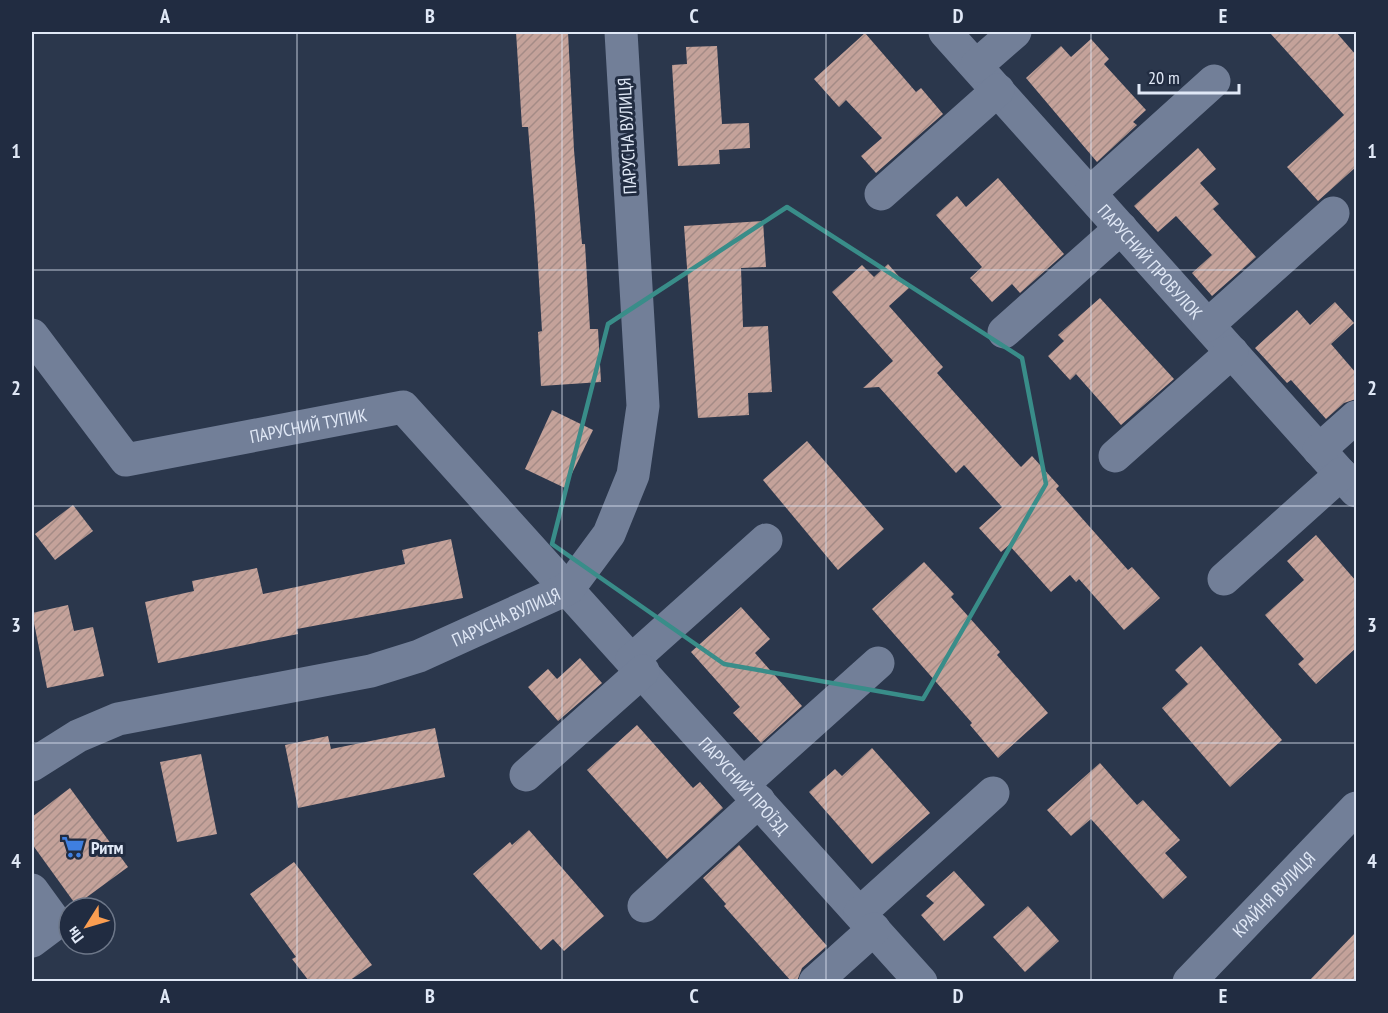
<svg xmlns="http://www.w3.org/2000/svg" width="1388" height="1013" font-family="'PT Sans Narrow',sans-serif">
<defs>
<pattern id="building-hatch" width="6" height="6" patternUnits="userSpaceOnUse" patternTransform="scale(1.5)"><rect width="6" height="6" fill="#c4a29a"/><path d="M-1 1l2-2M0 6l6-6M5 7l2-2" fill="none" stroke="#a48b86"/></pattern>
</defs>
<rect width="100%" height="100%" fill="#2b374c"/>
<g fill="url(#building-hatch)">
<path d="M516,32h52l6,118 8,94h3l5,85h8l3,53 -60,4 -3,-54 4,-1 -7,-116 -7,-88h-6z"/>
<path d="M1269,32h67l20,23v112l-38,34 -31,-34 57,-52z"/>
<path d="M865,33l51,59 5,-4 22,26 -67,59 -15,-17 21,-18 -36,-38 -7,7 -25,-28z"/>
<path d="M1091,39l18,20 -5,5 42,46 -13,12 4,3 -40,37 -71,-84 35,-32 10,11z"/>
<path d="M717,46l5,78 27,-1 1,25 -31,2 1,14 -42,2 -6,-101 15,-1 -1,-17z"/>
<path d="M1198,148l18,21 -16,14 19,21 -6,5 43,48 -44,39 -20,-23 20,-18 -36,-39 -18,16 -24,-26z"/>
<path d="M998,178l66,76 -44,39 -8,-9 -20,18 -22,-24 12,-11 -46,-52 21,-19 9,11z"/>
<path d="M763,221l3,46 -25,1 2,59 25,-1 4,66 -24,1 1,22 -51,3 -14,-192z"/>
<path d="M888,264l21,24 -20,18 54,61 -6,6 84,94 11,-11 27,30 -3,3 72,81 4,-3 28,31 -36,32 -45,-51 -3,3 -6,-7 -19,17 -42,-47 -8,7 -22,-24 23,-21 -38,-42 -8,8 -77,-86 -16,1 30,-27 -61,-69 30,-27 12,12z"/>
<path d="M1100,298l74,81 -53,46 -45,-51 -6,6 -22,-24 16,-15 -6,-6z"/>
<path d="M1335,302l19,21 -23,21 25,29v26l-12,4 -18,16 -35,-39 -4,3 -32,-35 42,-38 13,15z"/>
<path d="M552,410l41,20 -28,58 -40,-19z"/>
<path d="M807,441l77,88 -46,41 -75,-90z"/>
<path d="M73,505l20,26 -38,29 -20,-26z"/>
<path d="M1316,535l40,46v67l-40,36 -18,-20 6,-5 -39,-44 39,-35 -17,-19z"/>
<path d="M451,539l12,59 -166,31 1,5 -140,29 -13,-61 49,-11 -2,-10 65,-13 6,26 142,-30 -3,-14z"/>
<path d="M924,562l30,32 -3,3 49,55 -3,3 51,58 -50,45 -28,-33 2,-2 -100,-114z"/>
<path d="M68,605l6,26 19,-4 11,49 -57,12 -15,-75z"/>
<path d="M741,607l29,32 -15,14 47,53 -41,37 -28,-30 7,-6 -49,-55z"/>
<path d="M1201,646l81,94 -52,47 -68,-79 26,-24 -13,-14z"/>
<path d="M580,658l22,25 -44,38 -30,-34 20,-18 9,10z"/>
<path d="M637,725l56,63 7,-6 23,26 -56,51 -80,-89z"/>
<path d="M435,728l10,49 -147,31 -13,-63 43,-9 3,13z"/>
<path d="M872,748l58,65 -58,51 -63,-72 26,-23 7,7z"/>
<path d="M201,754l16,80 -40,8 -17,-80z"/>
<path d="M1100,763l37,42 6,-5 37,40 -15,13 22,24 -24,22 -72,-80 -20,17 -24,-26z"/>
<path d="M70,788l58,79 -52,38 -44,-61v-27z"/>
<path d="M529,830l75,86 -40,35 -11,-12 -12,11 -68,-76 37,-32 2,3z"/>
<path d="M739,845l88,101 -25,22 -5,13h-6l-67,-75 2,-2 -23,-26z"/>
<path d="M294,862l78,103 -23,16h-40l-17,-22 4,-2 -46,-63z"/>
<path d="M954,871l31,34 -41,36 -23,-26 13,-12 -8,-7z"/>
<path d="M1028,906l31,35 -34,31 -32,-35z"/>
<path d="M1356,932v49h-47z"/>
</g>
<g fill="none" stroke-linecap="round" stroke-linejoin="round">
<g stroke="#727f98" stroke-width="33">
<path id="s1" d="M945,32l411,459"/>
<path d="M976,66l39,-34"/>
<path d="M1090,193l124,-112"/>
<path d="M881,194l117,-104"/>
<path d="M1208,325l125,-112"/>
<path d="M1004,332l117,-104"/>
<path id="s2" d="M32,335l94,125 277,-53 518,575"/>
<path d="M1319,450l37,-33"/>
<path d="M1115,456l117,-104"/>
<path d="M1224,579l117,-105"/>
<path d="M632,660l134,-120"/>
<path id="s3" d="M32,765l46,-29 40,-17 253,-48 48,-15 150,-68 40,-54 24,-59 10,-69 -22,-374"/>
<path d="M526,775l117,-104"/>
<path d="M743,784l135,-121"/>
<path d="M32,890l24,33 -24,18"/>
<path d="M644,906l115,-105"/>
<path d="M860,913l133,-120"/>
<path d="M815,982l59,-53"/>
<path id="s4" d="M1189,982l167,-174"/>
</g>
</g>
<path fill="none" stroke="#398d89" stroke-width="4.5" stroke-linejoin="round" d="M787,207l235,151 24,126 -123,215 -199,-35 -172,-120 56,-220z"/>
<path fill="none" stroke="#e0e8f6" stroke-width="1.5" stroke-opacity="0.55" d="M297,32v950M562,32v950M826,32v950M1091,32v950M32,270h1324M32,506h1324M32,743h1324"/>
<defs>
<g id="supermarket-bare" transform="scale(1.8)"><path d="M-6-5.5h2.5l.6 2H6L4.5 2H-2.5L-4.4-4H-6ZM-1.5 3.2a1.3 1.3 0 1 0 .1 0ZM3 3.2a1.3 1.3 0 1 0 .1 0Z" fill="#3f7fe0" stroke="#212c41" stroke-width="2.5" paint-order="stroke"/></g>
</defs>
<g fill-rule="evenodd">
<use href="#supermarket-bare" x="73" y="847"/>
</g>
<g text-anchor="middle" dominant-baseline="central" stroke-width="6" stroke-linejoin="round" paint-order="stroke">
<g font-size="18" fill="#e0e8f6" stroke="#212c41">
<text transform="translate(627 136) rotate(-93)">ПАРУСНА ВУЛИЦЯ</text>
<text stroke="none"><textPath href="#s1" startOffset="308">ПАРУСНИЙ ПРОВУЛОК</textPath></text>
<text stroke="none"><textPath href="#s2" startOffset="342">ПАРУСНИЙ ТУПИК</textPath></text>
<text stroke="none"><textPath href="#s3" startOffset="501">ПАРУСНА ВУЛИЦЯ</textPath></text>
<text stroke="none"><textPath href="#s2" startOffset="948">ПАРУСНИЙ ПРОЇЗД</textPath></text>
<text stroke="none"><textPath href="#s4" startOffset="122">КРАЙНЯ ВУЛИЦЯ</textPath></text>
</g>
<g font-size="18" font-weight="bold" fill="#e0e8f6" stroke="#212c41" text-anchor="start">
<text x="91" y="847">Ритм</text>
</g>
</g>
<rect width="1388" height="1013" fill="none" stroke="#212c41" stroke-width="66"/>
<g transform="translate(87 926) rotate(233)"><circle r="28" fill="#212c41" stroke="#6d7789" stroke-width="1.5"/>
<path d="M0-4.5L10 22L0 15L-10 22Z" fill="#fb9e51"/>
<text y="-9" font-size="16" font-weight="bold" text-anchor="middle" fill="#e0e8f6">Пн</text>
</g>
<path d="M1139 84v9h100v-9" fill="none" stroke="#e0e8f6" stroke-width="3"/>
<text x="1148" y="84" font-size="18" fill="#e0e8f6" stroke="#212c41" stroke-width="4.5" paint-order="stroke">20 m</text>
<rect x="33" y="33" width="1322" height="947" fill="none" stroke="#e0e8f6" stroke-width="2"/>
<g font-size="20" text-anchor="middle" font-weight="bold" fill="#e0e8f6">
<text x="165" y="23">A</text>
<text x="430" y="23">B</text>
<text x="694" y="23">C</text>
<text x="958" y="23">D</text>
<text x="1223" y="23">E</text>
<text x="16" y="158">1</text>
<text x="1372" y="158">1</text>
<text x="16" y="395">2</text>
<text x="1372" y="395">2</text>
<text x="16" y="632">3</text>
<text x="1372" y="632">3</text>
<text x="16" y="868">4</text>
<text x="1372" y="868">4</text>
<text x="165" y="1003">A</text>
<text x="430" y="1003">B</text>
<text x="694" y="1003">C</text>
<text x="958" y="1003">D</text>
<text x="1223" y="1003">E</text>
</g>
</svg>
